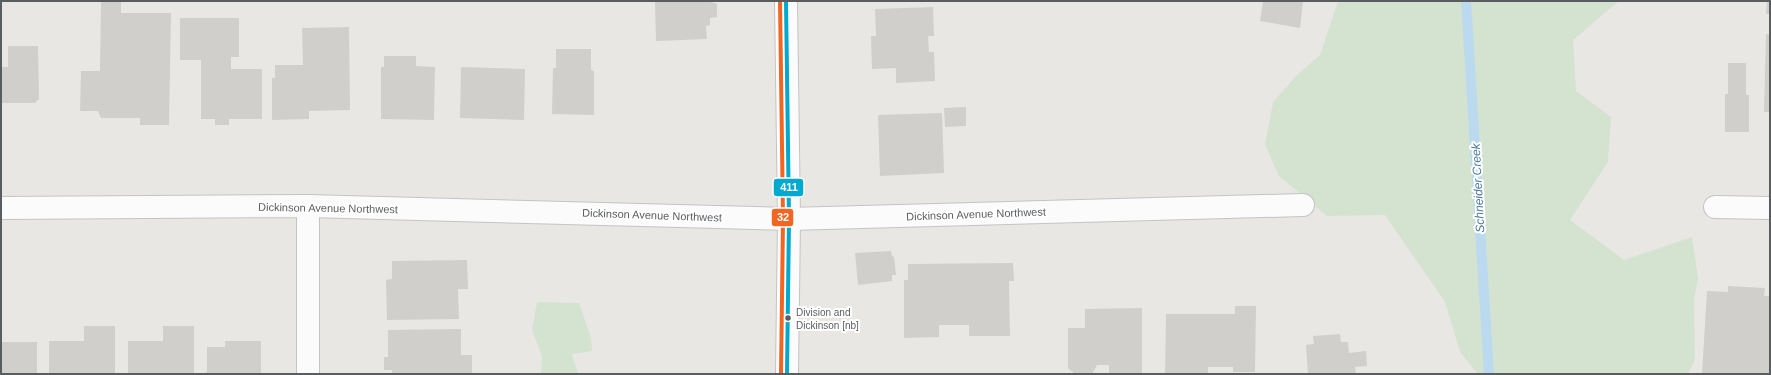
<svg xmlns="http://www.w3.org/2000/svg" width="1771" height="375" font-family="Helvetica,sans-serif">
<rect width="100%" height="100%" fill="#e9e7e3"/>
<g fill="#d3e3d0">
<path d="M1338,1h281l-46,39 3,51 35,26 -3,45 -38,58 54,40 68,-23 6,41 -4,21 1,60 -7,15h-210l-18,-22 -15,-50 -60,-87 -58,1 -48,-40 -14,-31 8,-43 23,-26 24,-21z"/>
<path d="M537,302l42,1 12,35 1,13 -20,3 6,20h-37l1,-18 -10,-26z"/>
</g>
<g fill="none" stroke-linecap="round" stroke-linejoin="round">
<path stroke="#bbdaf0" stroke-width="10" d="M1466,1l23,373"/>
</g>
<g fill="#d0cfcc">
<path d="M101,1h20v12h50l-2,112h-29v-7h-39l-3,-7h-18l1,-40h19z"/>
<path d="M655,1h53l9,3v13l-7,1v7l-4,1 1,13 -51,2z"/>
<path d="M1263,1h40l-3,27 -40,-7z"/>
<path d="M1767,1h3v13h-4z"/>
<path d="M933,7l1,29h-6l1,16h5l1,29 -39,2v-15l-24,1 -1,-33h5l-1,-27z"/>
<path d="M180,18h59v39h-8v12h31v50h-33v6h-14v-6h-14v-59h-21z"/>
<path d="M349,27l1,83 -41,1v8l-37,1v-42h3v-13h28l-1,-37z"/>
<path d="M1766,34l4,1v77h-6z"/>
<path d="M8,46h30l1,53 -4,4h-34v-36h7z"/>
<path d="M556,49h35v21l3,1v44l-42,-1 1,-46h3z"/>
<path d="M384,56h32v10l19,1 -1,53 -53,-1v-52h3z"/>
<path d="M1728,63h18v32h3v37h-24v-38h3z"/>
<path d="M461,67l64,2 -1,51 -64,-2z"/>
<path d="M966,107v19l-21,1 -1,-19z"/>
<path d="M942,113l2,60 -64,3 -2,-61z"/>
<path d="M891,251l1,5 2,1 2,18h-4v6l-34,4 -3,-32z"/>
<path d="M467,260l1,29h-10l1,30 -72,1 -1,-40 6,-1v-18z"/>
<path d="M1013,263l1,18h-5l1,55h-41v-11h-30v12l-35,1v-58h4v-16z"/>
<path d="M1728,286l37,2 -1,8h6v78h-68l5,-83 21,1z"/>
<path d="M1235,306h21l-1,66h-22v-5h-25v7h-43l1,-60h69z"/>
<path d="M1142,308v66h-33v-9h-12l-5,9h-17l-7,-6v-40h17v-19z"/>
<path d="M84,326h31v48h-66v-33h35z"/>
<path d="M163,326h31v48h-66v-33h35z"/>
<path d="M461,329v26h11v19h-80v-4h-8v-13h4v-27z"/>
<path d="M1340,334l1,8h7l1,11 17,-2 1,15 -12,1 1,7h-48l-2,-29 8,-1 -1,-8z"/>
<path d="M225,341h36v33h-59l5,-2v-25h18z"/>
<rect x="1" y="342" width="36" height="32"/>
</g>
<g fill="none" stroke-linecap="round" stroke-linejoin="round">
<g stroke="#c5c4c4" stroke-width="24">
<g id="minor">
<path d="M786,1l3,218 -2,155"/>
<path d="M1715,207l55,1"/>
<path d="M1,208l307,-2 481,13 514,-14"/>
<path d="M308,374v-168"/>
</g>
</g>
<use href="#minor" stroke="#fcfbfb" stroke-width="22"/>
<g stroke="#fff" stroke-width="7">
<path id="bus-1" d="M786,1l3,218 -2,155"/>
</g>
<g stroke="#fff" stroke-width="7">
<path id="bus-2" d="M780,1l3,218 -2,155"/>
</g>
<use href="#bus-1" stroke="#00a9ce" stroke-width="4"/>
<use href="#bus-2" stroke="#f26522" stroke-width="4"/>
</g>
<circle fill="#5a5d60" stroke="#fff" stroke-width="1.5" cx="788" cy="318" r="3.5"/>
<g text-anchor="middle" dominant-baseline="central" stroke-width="4" stroke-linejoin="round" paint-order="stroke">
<g font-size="10" fill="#5a5d60" stroke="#fff" text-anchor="start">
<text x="796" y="312">Division and<tspan x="796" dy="13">Dickinson [nb]</tspan></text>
</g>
<g font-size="11" fill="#5a5d60" stroke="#fff">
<text transform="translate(328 208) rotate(1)">Dickinson Avenue Northwest</text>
<text transform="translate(976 214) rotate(-2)">Dickinson Avenue Northwest</text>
<text transform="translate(652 215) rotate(2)">Dickinson Avenue Northwest</text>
</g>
<g font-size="12" font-style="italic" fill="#4878a4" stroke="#fff">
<text transform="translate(1478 188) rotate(-93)">Schneider Creek</text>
</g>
</g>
<g stroke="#fff" stroke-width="1.5">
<rect x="773" y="178" width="31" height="19" rx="4" fill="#00a9ce"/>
<rect x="771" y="208" width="23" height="19" rx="4" fill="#f26522"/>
</g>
<g font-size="11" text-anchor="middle" font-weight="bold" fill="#fff">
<text x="789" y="191">411</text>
<text x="783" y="221">32</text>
</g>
<rect width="1771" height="375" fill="none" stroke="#5a5d60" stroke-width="4"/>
</svg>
